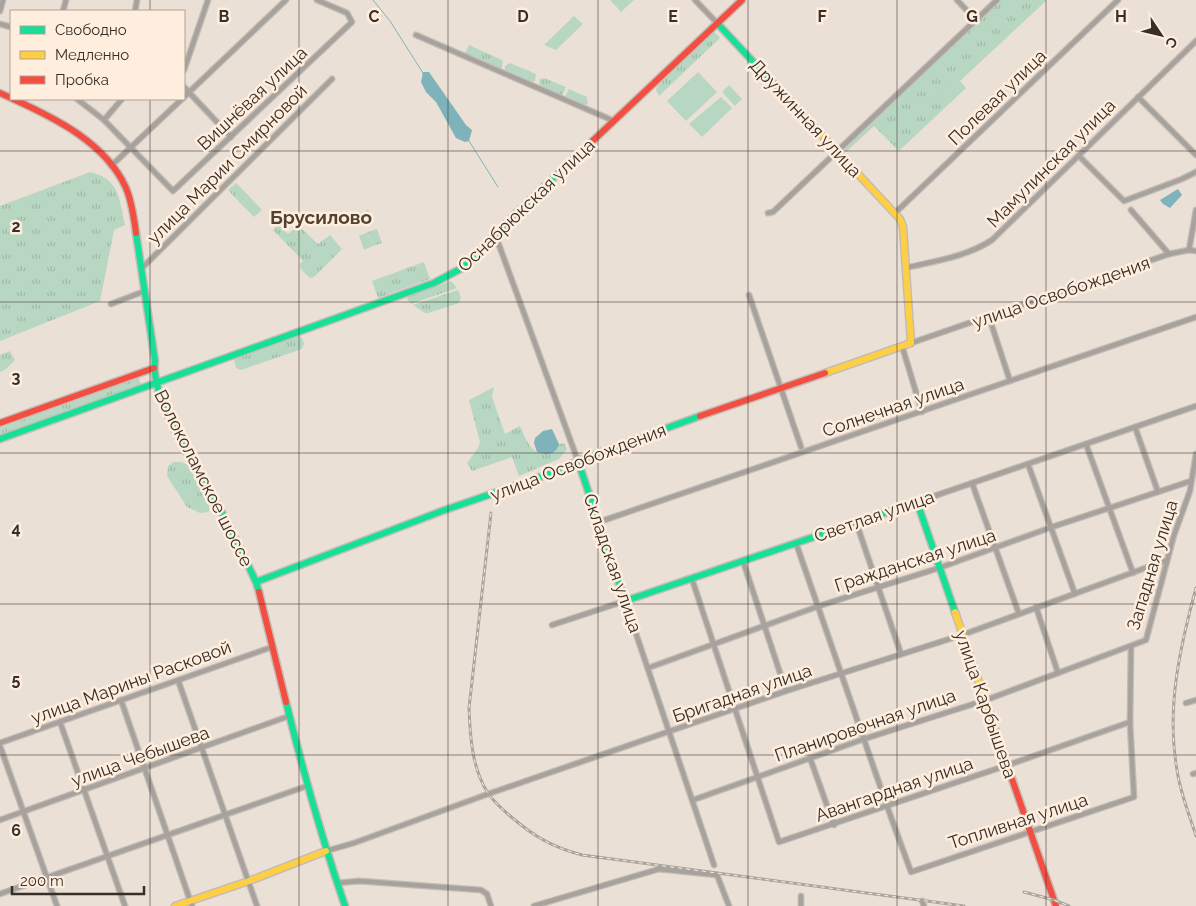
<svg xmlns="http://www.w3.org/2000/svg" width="1196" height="906" font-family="Raleway,sans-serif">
<defs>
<pattern id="grass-tufts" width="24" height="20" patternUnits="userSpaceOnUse" patternTransform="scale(1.25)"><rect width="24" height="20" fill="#b8d7c2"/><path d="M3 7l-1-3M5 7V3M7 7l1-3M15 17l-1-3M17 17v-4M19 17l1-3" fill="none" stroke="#9fb9a7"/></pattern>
</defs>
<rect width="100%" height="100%" fill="#ebe0d6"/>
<g fill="url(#grass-tufts)">
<path d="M999,0h48l-87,81 6,7 -67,63 -25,-25 -28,26 -3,-4z"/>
<path d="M714,32l6,6 -61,58 -3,-6 2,-5z"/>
<path d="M469,45l33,15 1,3 -2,5h-3l-33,-15z"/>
<path d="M510,63l26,11 -1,7 -3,1 -25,-10 -2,-3v-3z"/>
<path d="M544,78l22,9 -4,9 -21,-9 -2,-4 1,-4z"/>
<path d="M569,89l18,8 1,7 -4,1 -19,-8z"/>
<path d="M90,172c30,7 29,27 35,53l-11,5 -14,71 -100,40v-135z"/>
<path d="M236,183l13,13 -8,8 -13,-14z"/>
<path d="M368,209l3,9 -11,4 -3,-9 7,-1z"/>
<path d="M278,224l10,10 8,-7h4l18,17 12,-9 12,14 -28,28 -4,1 -10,-10v-4l3,-3 -30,-31z"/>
<path d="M377,229l5,14 -9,3 -5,-14z"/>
<path d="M424,262l6,17 -52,19 -6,-17z"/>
<path d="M451,281l6,7 -46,16 -4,-5 2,-3z"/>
<path d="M458,290l3,7 -2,6 -31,10h-3l-12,-8z"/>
<path d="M299,336l3,2 2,6 -2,5 -61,21 -5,-2 -2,-8 1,-1z"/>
<path d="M10,351l5,9 -9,9 -6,3v-17z"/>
<path d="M139,378l2,7 -141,51v-8z"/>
<path d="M494,387l-2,10 13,37 15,-8c8,18 13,33 35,26l4,-8 5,-1 3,6 -8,10 -40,17 -7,-19 -40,14 -5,-8 11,-15 2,-6 -11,-42z"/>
<path d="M173,462h8l7,3 21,40v7l-9,1 -13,-6 -20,-31 1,-10z"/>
</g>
<g fill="#b8d7c2">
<path d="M610,0h24l-13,12z"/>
<path d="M574,16l9,8 -27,26 -12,-5z"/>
<path d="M698,72l19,20 -31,29 -19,-20z"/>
<path d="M954,77l10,10 -21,20 -10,-10z"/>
<path d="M729,85l13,14 -7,7 -13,-14z"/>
<path d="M721,97l11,11 -30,29 -13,-13z"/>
<path d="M249,196l13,14 -8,7 -13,-13z"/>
<path d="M368,232l5,14 -9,4 -5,-14z"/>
</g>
<g fill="#7eb3bc">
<path d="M423,72h6l37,53 6,5 -3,11 -4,1 -9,-4 -20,-36 -10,-10 -5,-10z"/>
<path d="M1178,189l4,6 -12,13 -7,-4 -3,-4z"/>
<path d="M552,429l7,15c-3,11 -12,12 -22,8l-3,-9 1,-5 8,-7z"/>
</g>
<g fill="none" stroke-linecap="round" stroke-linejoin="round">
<g stroke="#7eb3bc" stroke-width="1">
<path d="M373,0l17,21 33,52"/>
<path d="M469,141l29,46"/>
</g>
<g stroke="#c5bdb5" stroke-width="7">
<g id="street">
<path d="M695,0l22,23"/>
<path d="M957,0l19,20"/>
<path d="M0,11l3,-11"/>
<path d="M63,11l3,-11"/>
<path d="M135,11l2,-11"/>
<path d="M0,24l11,3"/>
<path d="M416,35l198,86"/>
<path d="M184,70l24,-70"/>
<path d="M184,87l47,50"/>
<path d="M184,97l102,-97"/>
<path d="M1138,97l58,58"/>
<path d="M77,99l27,21 69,71 179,-169 -5,-9 -30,-13"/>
<path d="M104,120l18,-21"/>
<path d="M1079,156l45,45 58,-22 14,-7"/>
<path d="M111,166l71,-67"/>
<path d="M1131,210l38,44"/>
<path d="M768,213l5,-1 224,-212"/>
<path d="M895,213l223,-213"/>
<path d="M495,234l83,227"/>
<path d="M1189,250l7,-40"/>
<path d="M905,268c30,-7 61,-11 87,-28l204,-199"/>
<path d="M141,269l191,-190"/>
<path d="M749,295l52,152"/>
<path d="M111,304l34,-13"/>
<path d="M989,317l21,64"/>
<path d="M911,343l258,-89 20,-4 7,1"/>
<path d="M902,346l20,66"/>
<path d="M1135,427l23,65"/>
<path d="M1086,444l47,129"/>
<path d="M1028,464l47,130"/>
<path d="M972,483l47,131"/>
<path d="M917,502l279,-96"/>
<path d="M599,522l597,-205"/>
<path d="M856,522l45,132"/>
<path d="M796,543l91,263 24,66 223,-75 -4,-75 1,-75"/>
<path d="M743,561l43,130"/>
<path d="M692,579l87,263 229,-77 122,-43"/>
<path d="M1036,607l22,66"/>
<path d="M552,625l73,-24 89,264"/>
<path d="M648,668l171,-62 120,-38 113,-41 139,-46"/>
<path d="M178,680l79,226"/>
<path d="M121,700l71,206"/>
<path d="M1186,703l10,-3"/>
<path d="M60,722l65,184"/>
<path d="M0,743l272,-96"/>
<path d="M0,746l57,160"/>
<path d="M810,758l24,67"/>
<path d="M1193,774l3,-1"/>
<path d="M693,800l171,-61 122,-39 160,-60 28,-105 16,-44 6,-37"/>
<path d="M0,820l289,-104"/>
<path d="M326,851l28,-8 134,-49 298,-103 176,-56 205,-75"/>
<path d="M337,883l22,-2 122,9 6,4 4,12"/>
<path d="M0,894l307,-108"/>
<path d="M922,901l2,5"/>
<path d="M534,906l125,-37 58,6 12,31"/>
<path d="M801,906v-10"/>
</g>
</g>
<g stroke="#c5bdb5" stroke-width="9">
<g id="fast">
<path d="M717,23l98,105"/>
<path d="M136,233l19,128c-6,39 51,122 71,159 10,20 20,41 30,62l3,10"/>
<path d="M0,439l434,-156 30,-16 50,-52 69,-65"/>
<path d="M578,461l47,140 292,-99 38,110"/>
<path d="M256,582l186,-71 104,-36 36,-16 118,-43"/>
<path d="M286,702c17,69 36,137 59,204"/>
</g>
</g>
<g stroke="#c5bdb5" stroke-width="9">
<g id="slow">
<path d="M815,128l85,91 3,8 8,116 -86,30"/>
<path d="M955,612l57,167"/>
<path d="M175,906l74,-25 77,-30"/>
</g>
</g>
<g stroke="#c5bdb5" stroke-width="9">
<g id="jam">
<path d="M0,93l11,5"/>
<path d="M13,99c42,19 93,44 113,89 6,14 8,30 10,45"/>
<path d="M583,150l159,-150"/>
<path d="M700,416l125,-43"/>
<path d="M0,423l154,-55"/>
<path d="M259,592l27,110"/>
<path d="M1012,779l44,127"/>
</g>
</g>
<use href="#street" stroke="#a7a29d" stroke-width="4.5"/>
<use href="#fast" stroke="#16e098" stroke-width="6"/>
<use href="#slow" stroke="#ffcf43" stroke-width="6"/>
<use href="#jam" stroke="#f24e42" stroke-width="6"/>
<g stroke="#aaa49e" stroke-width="3">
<g id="rail">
<path d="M491,513l-22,195c1,28 3,61 19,85 5,8 14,16 21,22 24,21 43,32 73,40l382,51"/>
<path d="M1196,588c-16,59 -30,120 -19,182 3,22 12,44 19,66"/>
<path d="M1024,892l30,8 15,6"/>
</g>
</g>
<use href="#rail" stroke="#ffeede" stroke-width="1" stroke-dasharray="4" stroke-linecap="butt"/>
</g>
<path fill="none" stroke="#372f28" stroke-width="1" stroke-opacity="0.55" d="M150,0v11M299,0v906M448,0v906M598,0v906M748,0v906M897,0v906M1046,0v906M150,99v807M0,151h1196M0,302h1196M0,453h1196M0,604h1196M0,755h1196"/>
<g text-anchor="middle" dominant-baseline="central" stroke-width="5" stroke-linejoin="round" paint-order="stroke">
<g font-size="18" fill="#372f28" stroke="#ffeede">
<text transform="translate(997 97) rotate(-44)">Полевая улица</text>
<text transform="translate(252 98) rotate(-43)">Вишнёвая улица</text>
<text transform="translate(806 118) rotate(47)">Дружинная улица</text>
<text transform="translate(1051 163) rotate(-45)">Мамулинская улица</text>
<text transform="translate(227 164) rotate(-45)">улица Марии Смирновой</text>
<text transform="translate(526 205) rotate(-44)">Оснабрюкская улица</text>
<text transform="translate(1061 292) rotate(-19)">улица Освобождения</text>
<text transform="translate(893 407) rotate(-19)">Солнечная улица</text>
<text transform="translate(578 462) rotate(-21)">улица Освобождения</text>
<text transform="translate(204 478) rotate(63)">Волоколамское шоссе</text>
<text transform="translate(874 516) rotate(-19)">Светлая улица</text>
<text transform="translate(915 560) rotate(-18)">Гражданская улица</text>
<text transform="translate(613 563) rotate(71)">Складская улица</text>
<text transform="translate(1152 565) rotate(-73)">Западная улица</text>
<text transform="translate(131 682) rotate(-20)">улица Марины Расковой</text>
<text transform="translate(742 693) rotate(-19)">Бригадная улица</text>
<text transform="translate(986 704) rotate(71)">улица Карбышева</text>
<text transform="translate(865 725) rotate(-19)">Планировочная улица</text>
<text transform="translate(140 756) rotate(-20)">улица Чебышева</text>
<text transform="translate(894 789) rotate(-19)">Авангардная улица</text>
<text transform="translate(1018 821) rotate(-18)">Топливная улица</text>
</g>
<g font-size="19" font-weight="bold" fill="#524232" stroke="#ffeede">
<text x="321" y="217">Брусилово</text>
</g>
</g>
<g font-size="16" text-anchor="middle" font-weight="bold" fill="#372f28" stroke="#ffeede" stroke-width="5" stroke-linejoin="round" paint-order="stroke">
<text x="224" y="22">B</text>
<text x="374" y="22">C</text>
<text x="523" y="22">D</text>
<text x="673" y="22">E</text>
<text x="822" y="22">F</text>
<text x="972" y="22">G</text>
<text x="1121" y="22">H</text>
<text x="16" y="232">2</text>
<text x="16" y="383">3</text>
<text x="16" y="534">4</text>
<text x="16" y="685">5</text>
<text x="16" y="836">6</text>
</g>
<rect x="10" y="10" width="175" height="90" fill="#ffeede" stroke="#afa295"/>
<rect x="20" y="26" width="25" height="8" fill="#16e098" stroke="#afa295"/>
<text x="55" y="35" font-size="15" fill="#372f28">Свободно</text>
<rect x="20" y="51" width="25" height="8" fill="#ffcf43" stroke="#afa295"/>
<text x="55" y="60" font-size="15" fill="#372f28">Медленно</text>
<rect x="20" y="76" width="25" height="8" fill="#f24e42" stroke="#afa295"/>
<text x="55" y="85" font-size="15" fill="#372f28">Пробка</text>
<g transform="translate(1161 35) rotate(125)" stroke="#ffeede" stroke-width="4" paint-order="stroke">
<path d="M0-4L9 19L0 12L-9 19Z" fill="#372f28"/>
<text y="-8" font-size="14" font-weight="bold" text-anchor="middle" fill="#372f28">С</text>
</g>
<path d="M12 886v8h132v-8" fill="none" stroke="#372f28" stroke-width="2.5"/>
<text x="20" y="886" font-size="15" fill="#372f28" stroke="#ffeede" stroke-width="4" paint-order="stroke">200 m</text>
</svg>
